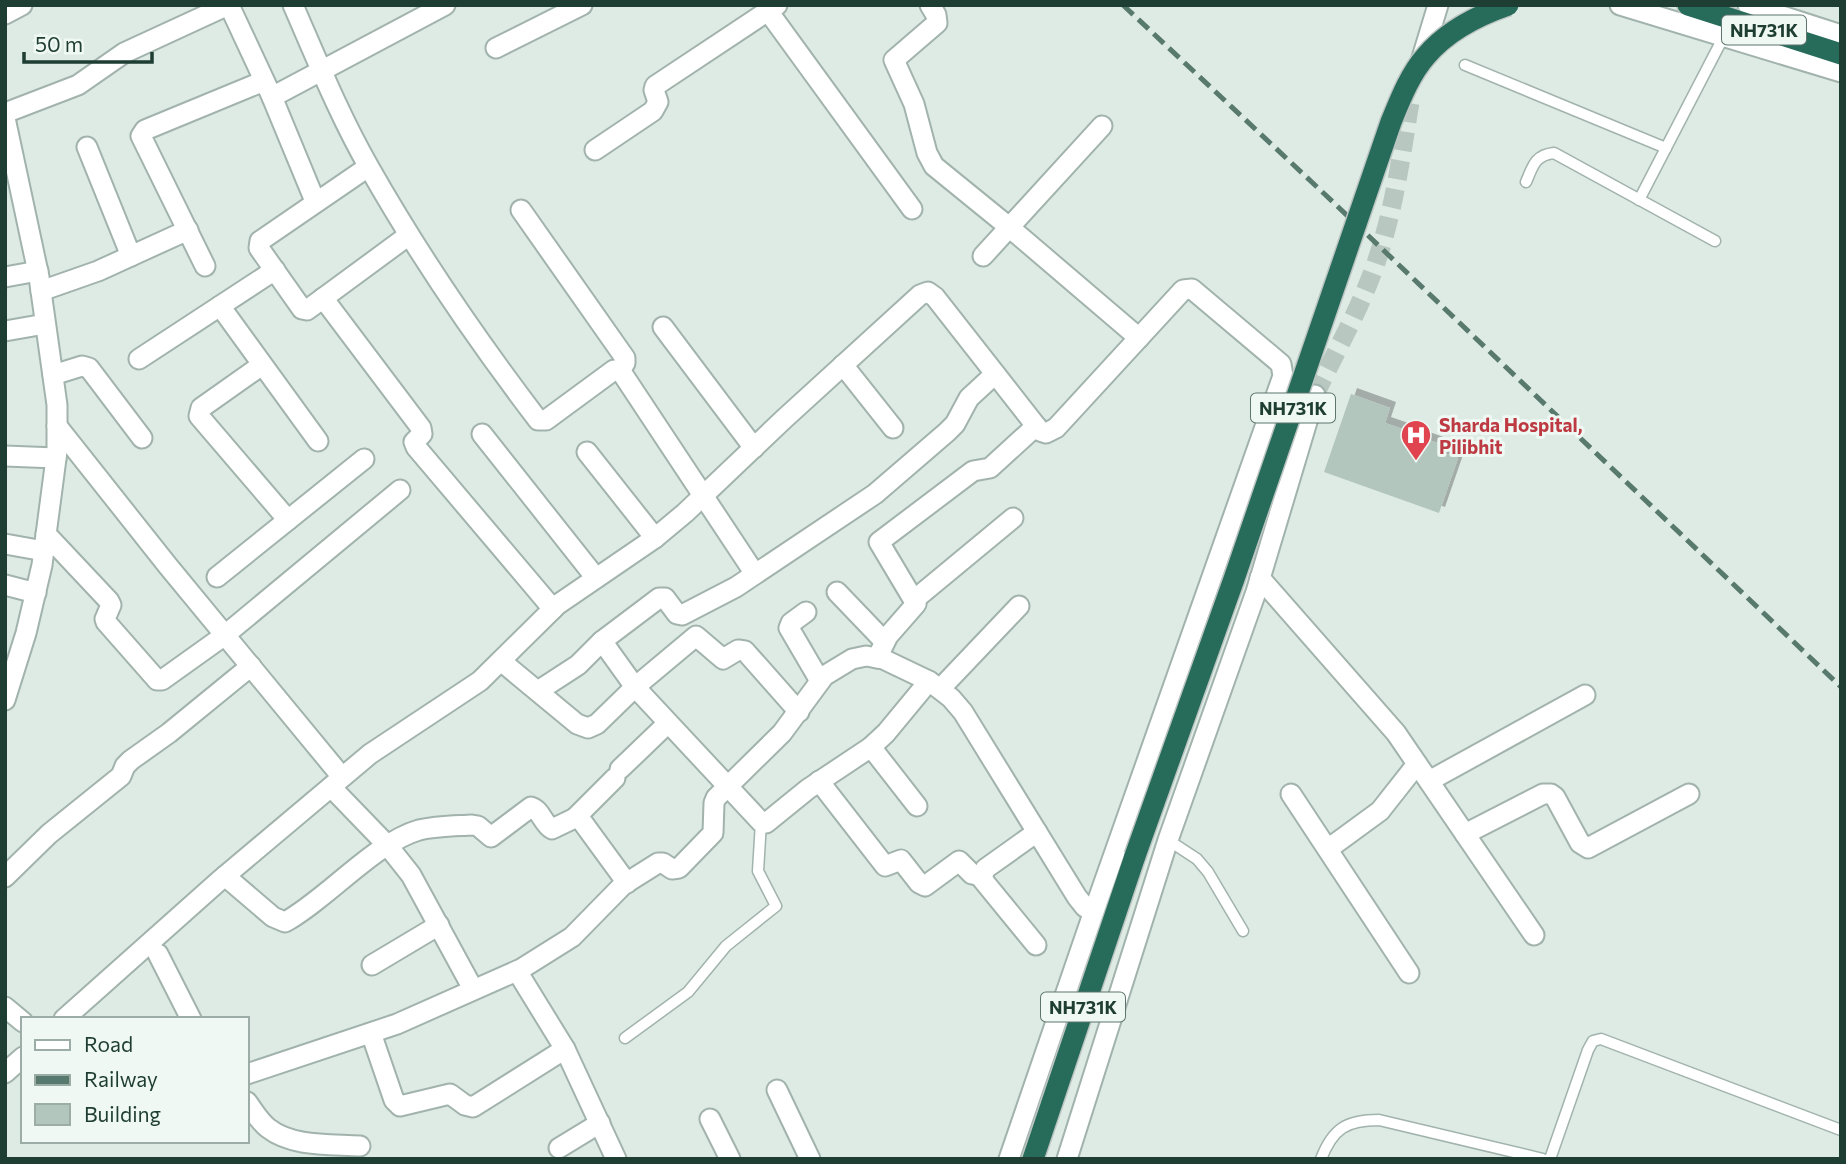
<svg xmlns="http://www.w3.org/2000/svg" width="1846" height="1164" font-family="Commissioner,sans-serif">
<defs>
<filter id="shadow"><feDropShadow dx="6" dy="-6" stdDeviation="0" flood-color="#0004"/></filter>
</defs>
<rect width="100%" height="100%" fill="#deebe5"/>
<path fill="#b3c6be" filter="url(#shadow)" d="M1351,394l39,14 -5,15 26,9 -3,8 11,3 2,-6 19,7 -2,7 20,7 -19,55 -115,-41z"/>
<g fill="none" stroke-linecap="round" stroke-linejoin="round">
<path stroke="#b8c8c1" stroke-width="19" stroke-dasharray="19 10" stroke-linecap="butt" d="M1315,395c18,-38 40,-77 55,-116 23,-58 31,-122 41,-183"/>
<g stroke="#a1b3ac" stroke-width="13">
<g id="lane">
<path d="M1465,65l201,83"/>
<path d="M1526,182c7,-16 9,-27 28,-29l161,88"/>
<path d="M1639,200l85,-164"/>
<path d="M1168,840l29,19 11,13 35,59"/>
<path d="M625,1038l63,-46 38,-46 50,-40 -18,-35 3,-49"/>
<path d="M1321,1159c12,-31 26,-39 58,-39l164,39"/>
<path d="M1550,1159l38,-109 5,-9 8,-2 240,91"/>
</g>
</g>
<g stroke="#a1b3ac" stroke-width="23">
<g id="street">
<path d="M229,5l43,92 43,104"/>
<path d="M293,5c24,55 47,112 77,164 50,88 107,171 168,251h8l68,-50h6l135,204"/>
<path d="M930,5l6,10 1,8 -43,37 20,44 13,49 7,13 75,61 130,111"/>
<path d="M1620,5l221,67"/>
<path d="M1748,5l93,30"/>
<path d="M768,11l144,198"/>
<path d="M5,14l17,-9"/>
<path d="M496,48l86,-43"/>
<path d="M1421,61l17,-56"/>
<path d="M272,97l173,-92"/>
<path d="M5,113l73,-28 46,-32 104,-48"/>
<path d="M5,118l34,159 18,128v46l-15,114 -16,68 -21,67"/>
<path d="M87,147l44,109"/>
<path d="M595,150l58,-39 5,-9 -4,-12 1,-4 122,-81"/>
<path d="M368,167l-108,74 -1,7 43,61 5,1 102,-75"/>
<path d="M521,210l104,148v5l-5,7"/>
<path d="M983,256l119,-130"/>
<path d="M205,266l-64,-130 4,-6 119,-49"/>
<path d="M5,277l33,-6"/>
<path d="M41,291l57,-20 90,-41"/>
<path d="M323,298l98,130 1,6 -8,8 2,5 137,162"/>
<path d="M220,306l98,135"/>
<path d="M663,327l91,121"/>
<path d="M5,331l40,-7"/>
<path d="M139,359l136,-89"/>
<path d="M262,365l-61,43 -2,8 89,104"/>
<path d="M843,365l50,63"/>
<path d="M53,375l29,-9 7,2 53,70"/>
<path d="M57,426l111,140 174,211"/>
<path d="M482,434l114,144"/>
<path d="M587,452l68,86"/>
<path d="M5,456l51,2"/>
<path d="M46,534l63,67 2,4 -6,14 1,3 51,58h5l63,-45 175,-145"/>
<path d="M5,544l39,7"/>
<path d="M217,577l147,-118"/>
<path d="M1260,578l136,155 138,202"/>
<path d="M5,585l31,8"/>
<path d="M837,592l47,49"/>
<path d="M914,600l99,-82"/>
<path d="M806,612l-15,11 -2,5 31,53"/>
<path d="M602,641l33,46 126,135 5,1 42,-34 63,-42 15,-14 43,-52"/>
<path d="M877,658l11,-22 28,-32 -37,-62 94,-71 17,-3 46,-42"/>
<path d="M501,661l76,63 11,4 9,-4 38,-37 61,-51 27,23 15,-9 7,1 54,61"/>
<path d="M941,688l78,-82"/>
<path d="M538,691l40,-26 24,-24 57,-43h6l12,16 5,1 54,-28 139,-93 72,-62 8,-8 14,-26 26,-24"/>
<path d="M871,747l46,59"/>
<path d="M620,769l48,-46"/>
<path d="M819,781l66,85 16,-6 18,23 6,3 34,-25 13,13 10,2"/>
<path d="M1429,781l156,-86"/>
<path d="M331,787l57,59 23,29 62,114"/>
<path d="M1291,794l118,179"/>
<path d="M575,818l40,-40"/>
<path d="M1465,834l78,-40h8l4,3 25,46 8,5 101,-54"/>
<path d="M1328,849l52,-38 37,-47"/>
<path d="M225,876l48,41 12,5c42,-23 89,-79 134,-92 17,-4 36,-4 53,-5l6,1 13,11 40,-30c10,3 12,17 21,22l23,-11 6,2 46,63"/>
<path d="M5,877l44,-43 72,-58 4,-10 6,-6 38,-27 82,-67"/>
<path d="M1036,945l-54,-66 3,-10 52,-37"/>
<path d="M158,954l33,65"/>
<path d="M372,965l67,-40"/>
<path d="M517,971l48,78 51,110"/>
<path d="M5,1007l18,15"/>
<path d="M64,1019l155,-138 151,-127 110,-73 77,-76 98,-67 30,-25 99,-94 136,-124 8,-3 7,5 105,134 6,2 10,-5 127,-138 9,-1 89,75 2,12 -189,535 -85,248"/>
<path d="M371,1033l23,67 6,6 50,-12 15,11 8,2 92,-58"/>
<path d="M5,1073l18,-16"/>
<path d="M247,1074l150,-50 124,-55 51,-32 51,-52 35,-22h5l9,6 7,-1 34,-35 1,-30 2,-5 66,-65 42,-57 28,-17 14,-3 17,3 46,22 22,17 12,14 114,185 8,10 9,4"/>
<path d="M777,1090l33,69"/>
<path d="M247,1102c6,8 12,19 21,26 24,19 62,16 92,18"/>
<path d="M710,1119l20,40"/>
<path d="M559,1148l41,-25"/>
<path d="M1067,1159l101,-319 88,-248 59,-197"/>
</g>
</g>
<g stroke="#bcc5c2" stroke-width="24">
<g id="highway">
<path d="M1688,5l153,49"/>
<path d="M1033,1159l102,-303"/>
</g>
</g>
<use href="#lane" stroke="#fff" stroke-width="10"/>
<use href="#street" stroke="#fff" stroke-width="19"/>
<use href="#highway" stroke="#276b5a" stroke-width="21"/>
<path stroke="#58796e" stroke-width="5" stroke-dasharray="14 7" stroke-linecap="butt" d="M1123,5l210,197 508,485"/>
<g stroke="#bcc5c2" stroke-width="24" stroke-linecap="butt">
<path id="highway-bridge" d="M1135,856l99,-277 157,-457c9,-22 19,-48 35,-66 21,-25 53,-41 82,-51"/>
</g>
<use href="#highway-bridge" stroke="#276b5a" stroke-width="21"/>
</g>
<defs>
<g id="hospital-pin" transform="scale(1.575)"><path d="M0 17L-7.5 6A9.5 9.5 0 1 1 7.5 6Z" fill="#e0444e" stroke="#eff8f3"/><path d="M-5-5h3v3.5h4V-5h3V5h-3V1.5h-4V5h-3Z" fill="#fff"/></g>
</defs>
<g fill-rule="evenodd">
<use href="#hospital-pin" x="1416" y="435"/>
</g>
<g text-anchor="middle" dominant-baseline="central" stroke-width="6" stroke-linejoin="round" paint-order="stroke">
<g fill="#eff8f3" stroke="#5d756d" stroke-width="2">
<rect x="1722" y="15.5" width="84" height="29" rx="5"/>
<rect x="1251" y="393.5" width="84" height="29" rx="5"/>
<rect x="1041" y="992.5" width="84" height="29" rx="5"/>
</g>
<g font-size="18" font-weight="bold" fill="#1e3d33">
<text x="1764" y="30">NH731K</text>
<text x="1293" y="408">NH731K</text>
<text x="1083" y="1007">NH731K</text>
</g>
<g font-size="19" font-weight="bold" fill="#be3a42" stroke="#eff8f3" text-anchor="start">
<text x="1439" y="424">Sharda Hospital,<tspan x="1439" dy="22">Pilibhit</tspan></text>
</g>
</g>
<rect width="1846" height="1164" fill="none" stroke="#1e3d33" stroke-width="14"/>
<rect x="21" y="1017" width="228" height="126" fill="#eff8f3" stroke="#9bada6" stroke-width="2"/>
<rect x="35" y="1040" width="35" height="10" fill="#ffffff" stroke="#9bada6" stroke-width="2"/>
<text x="84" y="1052" font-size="21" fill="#1e3d33">Road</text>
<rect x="35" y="1075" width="35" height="10" fill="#58796e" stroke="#9bada6" stroke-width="2"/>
<text x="84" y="1087" font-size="21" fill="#1e3d33">Railway</text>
<rect x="35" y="1104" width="35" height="21" fill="#b3c6be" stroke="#9bada6" stroke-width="2"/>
<text x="84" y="1122" font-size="21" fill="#1e3d33">Building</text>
<path d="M24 52v10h128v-10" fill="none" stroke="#1e3d33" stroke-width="3.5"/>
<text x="35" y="52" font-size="21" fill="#1e3d33" stroke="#eff8f3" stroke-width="5" paint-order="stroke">50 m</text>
</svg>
